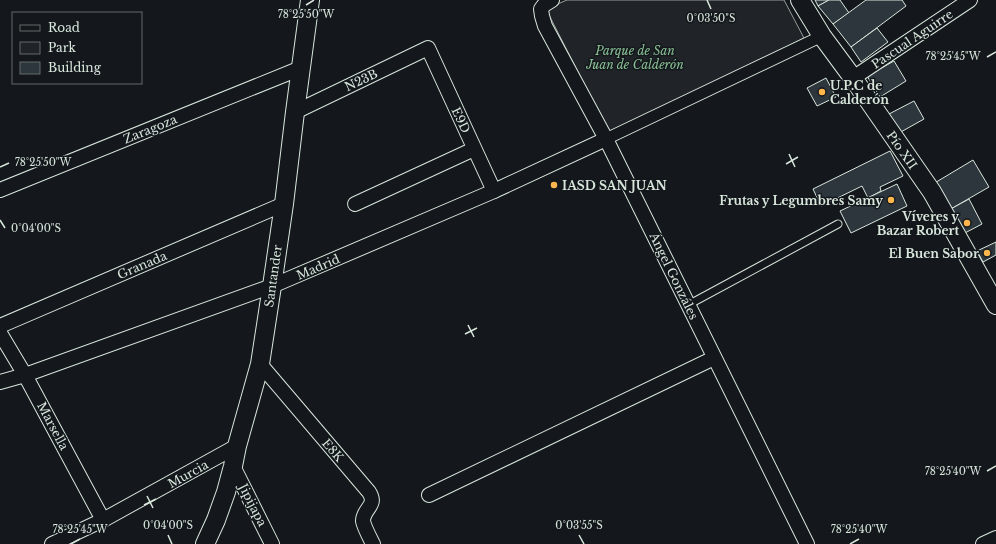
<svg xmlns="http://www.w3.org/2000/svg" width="996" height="544" font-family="'Libre Baskerville',serif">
<rect width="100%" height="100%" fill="#14181c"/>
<path fill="#202428" stroke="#939e99" d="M567,0h217l20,38 -195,95 -63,-124z"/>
<g fill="#2c363c" stroke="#d8e6dc">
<path d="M815,0h14l-11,6z"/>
<path d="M829,0h11l9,13 -16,11 -15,-18z"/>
<path d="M866,0h36l4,6 -55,41 -18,-23z"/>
<path d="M877,28l11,14 -27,20 -10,-15z"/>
<path d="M894,61l12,20 -26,16 -13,-21z"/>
<path d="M826,78l10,19 -19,9 -10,-18z"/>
<path d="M914,101l10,18 -25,14 -10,-19z"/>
<path d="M890,151l13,25 -23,11 1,4 -13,7 -6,-12 -41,20 -8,-17z"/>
<path d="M973,160l16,27 -40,23 -16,-26z"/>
<path d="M897,184l10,22 -56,27 -11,-22z"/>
<path d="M969,199l13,25 -19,10 -14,-24z"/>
<path d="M996,242v13l-13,7 -6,-11z"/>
</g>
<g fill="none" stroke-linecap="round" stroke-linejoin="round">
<g stroke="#d8e6dc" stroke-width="9">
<path id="service" d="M688,305l150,-81"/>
</g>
<g stroke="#d8e6dc" stroke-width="13">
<path id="pedestrian" d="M606,139l216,-103"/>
</g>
<g stroke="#d8e6dc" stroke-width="16">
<g id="minor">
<path d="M552,0l-8,5 -3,4 1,7 3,10 61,113 201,405"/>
<path d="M853,78l117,-78"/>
<path d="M295,112l133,-64 66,143"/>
<path d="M0,190l301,-122"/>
<path d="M355,204l119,-55"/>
<path d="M0,326l284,-122"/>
<path d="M0,333l25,42 78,145"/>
<path d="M260,364l109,128c9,14 -6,16 -6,29 1,6 7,17 10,23"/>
<path d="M0,382l25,-7 247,-89 222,-95 112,-52"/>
<path d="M233,466l39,78"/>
<path d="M429,495l285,-137"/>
<path d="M52,544l51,-24 134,-74"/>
<path d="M983,544l13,-6"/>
</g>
</g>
<g stroke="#d8e6dc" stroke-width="20">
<g id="tertiary">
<path d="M800,0l22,36 31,42 79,114 64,113"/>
<path d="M205,544l11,-24 10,-28 7,-26 4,-20 23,-82 12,-78 12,-82 11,-92 15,-112"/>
</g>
</g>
<use href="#service" stroke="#14181c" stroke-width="7"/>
<use href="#pedestrian" stroke="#14181c" stroke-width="11"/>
<use href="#minor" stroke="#14181c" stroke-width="14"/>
<use href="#tertiary" stroke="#14181c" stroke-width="18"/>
</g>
<path fill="none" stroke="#d8e6dc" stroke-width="1.5" d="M707,0l4,9M306,5l8,-5M987,57l9,-5M789,154l6,13M786,164l12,-7M0,167l9,-4M0,220l5,8M468,325l6,12M465,334l12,-6M987,471l9,-5M147,496l6,12M144,505l12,-6M168,535l4,9M579,535l5,9M71,544l9,-5M850,544l9,-5"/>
<g fill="#ffb74d" stroke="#14181c" stroke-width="1.5">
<circle cx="822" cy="92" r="4"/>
<circle cx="554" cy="185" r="4"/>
<circle cx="891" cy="200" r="4"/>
<circle cx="967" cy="223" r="4"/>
<circle cx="987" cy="253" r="4"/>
</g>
<g text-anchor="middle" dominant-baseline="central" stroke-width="3" stroke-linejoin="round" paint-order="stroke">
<g font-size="12" fill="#d8e6dc" stroke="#14181c">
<text transform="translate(912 39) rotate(-34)">Pascual Aguirre</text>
<text transform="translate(361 80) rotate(-25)">N23B</text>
<text transform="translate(461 120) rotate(65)">E9D</text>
<text transform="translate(150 129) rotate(-22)">Zaragoza</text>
<text transform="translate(902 150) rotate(55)">Pío XII</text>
<text transform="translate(142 265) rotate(-23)">Granada</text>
<text transform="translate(318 267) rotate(-23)">Madrid</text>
<text transform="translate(273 276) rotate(-82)">Santander</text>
<text transform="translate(674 276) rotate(64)">Ángel Gonzáles</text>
<text transform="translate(53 426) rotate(62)">Marsella</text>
<text transform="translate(333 450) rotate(49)">E8K</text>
<text transform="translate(188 474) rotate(-29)">Murcia</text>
<text transform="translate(253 505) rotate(63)">Jipijapa</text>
</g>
<g font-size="12" font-style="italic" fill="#8ac095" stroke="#14181c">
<text x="635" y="50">Parque de San<tspan x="635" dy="14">Juan de Calderón</tspan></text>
</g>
<g font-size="12" font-weight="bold" fill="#d8e6dc" stroke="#14181c" text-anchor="end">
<text x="830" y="85" text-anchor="start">U.P.C de<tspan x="830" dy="14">Calderón</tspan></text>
<text x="562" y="185" text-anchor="start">IASD SAN JUAN</text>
<text x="883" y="200">Frutas y Legumbres Samy</text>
<text x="959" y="216">Víveres y<tspan x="959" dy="14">Bazar Robert</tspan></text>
<text x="979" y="253">El Buen Sabor</text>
</g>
</g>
<g font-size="10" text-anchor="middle" fill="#d8e6dc" stroke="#14181c" stroke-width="3" stroke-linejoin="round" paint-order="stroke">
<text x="306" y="18">78°25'50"W</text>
<text x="711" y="22">0°03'50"S</text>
<text x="953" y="60">78°25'45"W</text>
<text x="43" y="166">78°25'50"W</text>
<text x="36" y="232">0°04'00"S</text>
<text x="953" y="475">78°25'40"W</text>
<text x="168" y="529">0°04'00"S</text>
<text x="579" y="529">0°03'55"S</text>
<text x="80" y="533">78°25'45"W</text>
<text x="859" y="533">78°25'40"W</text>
</g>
<rect x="12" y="12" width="130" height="72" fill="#14181c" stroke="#626a69"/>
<rect x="20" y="25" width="20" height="6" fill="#14181c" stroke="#626a69"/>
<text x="48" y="32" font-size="12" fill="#d8e6dc">Road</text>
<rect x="20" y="42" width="20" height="12" fill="#202428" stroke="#626a69"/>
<text x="48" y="52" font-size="12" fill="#d8e6dc">Park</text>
<rect x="20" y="62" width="20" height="12" fill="#2c363c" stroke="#626a69"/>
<text x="48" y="72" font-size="12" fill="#d8e6dc">Building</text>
</svg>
